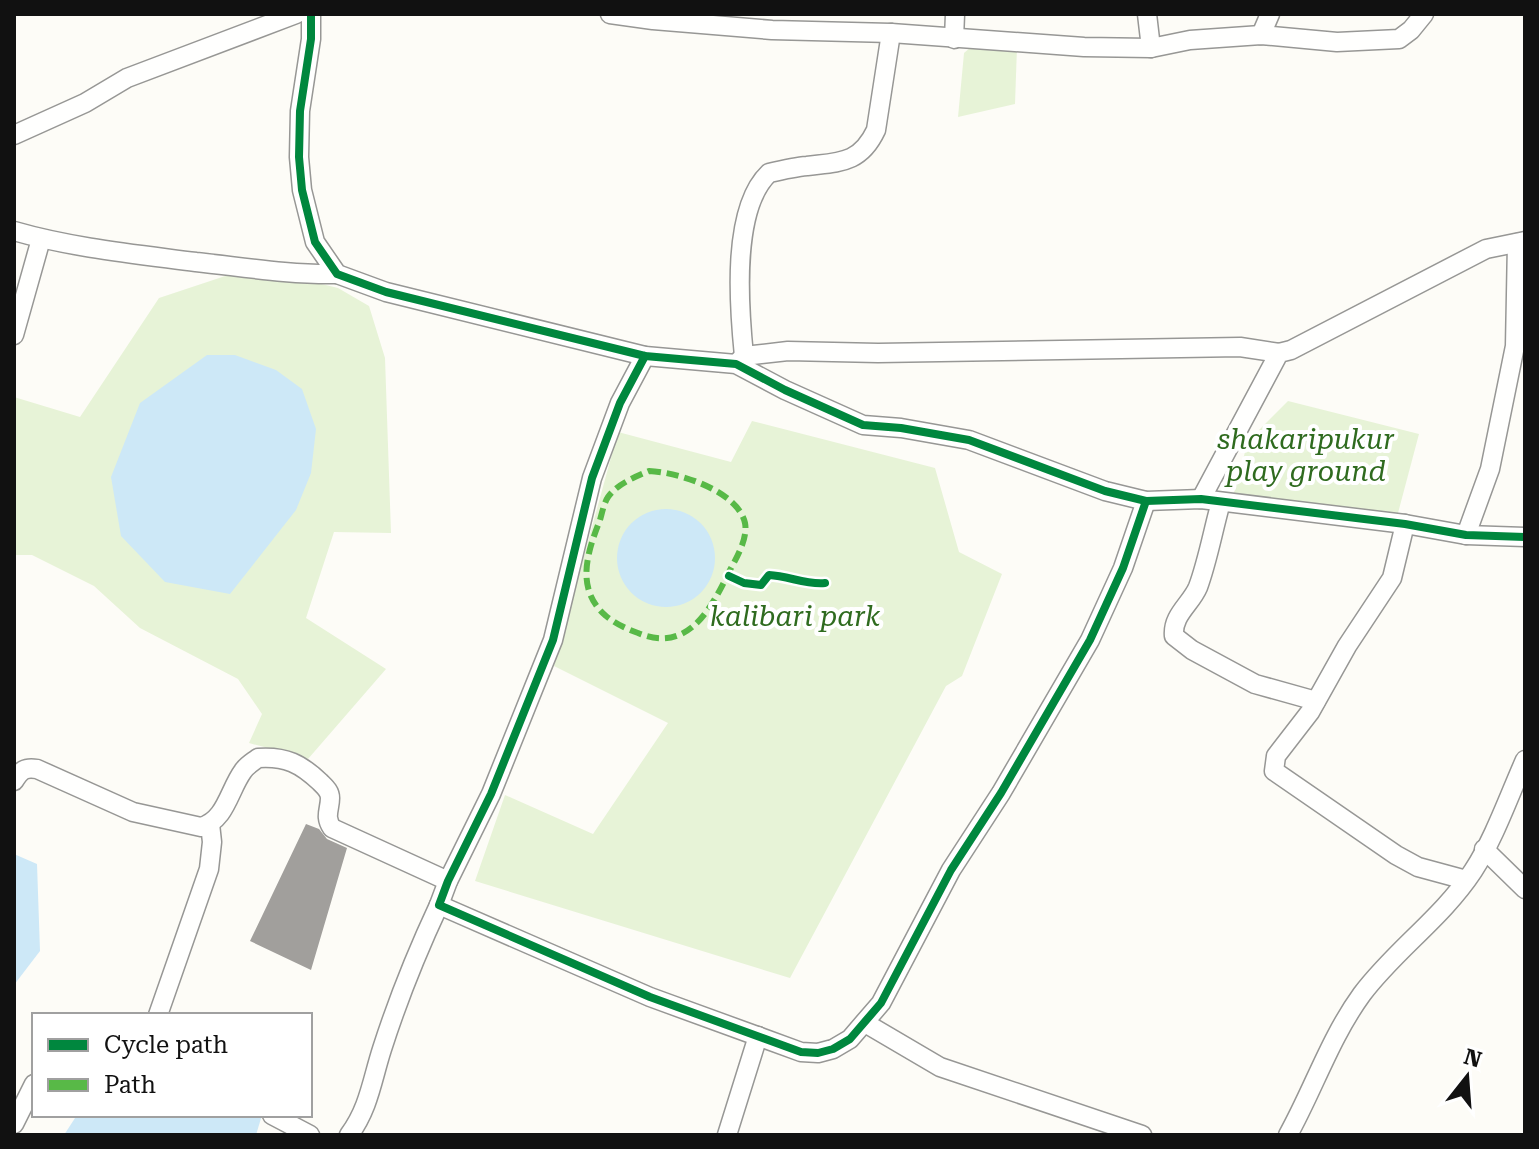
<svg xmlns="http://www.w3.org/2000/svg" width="1539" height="1149" font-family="'Roboto Serif',serif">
<rect width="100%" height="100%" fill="#fdfcf7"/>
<g fill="#e7f3d7">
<path d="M977,42l40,5 -2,57 -57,13 6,-64z"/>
<path d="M267,262l18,13 53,13 31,18 16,52 6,175 -57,-1 -28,86 80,51 -78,90 -59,-16 13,-29 -24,-35 -98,-51 -46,-42 -62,-31h-18v-158l66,20 79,-119z"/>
<path d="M1288,401l131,33 -21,79 -165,-17 15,-55z"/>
<path d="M752,421l183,47 24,84 43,22 -40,102 -16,10 -156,292 -315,-97 30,-86 88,39 75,-111 -114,-57 64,-234 113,30z"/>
</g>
<g fill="#cde8f7">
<path d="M207,355h28l41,15 26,19 14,40 -5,44 -15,37 -66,84 -65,-12 -44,-46 -10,-59 29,-74z"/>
<circle cx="666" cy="558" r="49"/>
<path d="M14,854l23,10 3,87 -26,34z"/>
<path d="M77,1115h185l-6,20h-192z"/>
</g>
<path fill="#a19f9c" d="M306,824l13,5 8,10 20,9 -36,122 -61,-29z"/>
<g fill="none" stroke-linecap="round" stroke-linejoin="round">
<g stroke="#979795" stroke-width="21">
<g id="minor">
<path d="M311,14v25l-11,72 -1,46 3,33 13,52 22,32 49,18 259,64 91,8 49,26 78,35 38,3 68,12 136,51 41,10 55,-2 204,25 61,11 59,2"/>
<path d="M610,14l43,6 119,10 119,3 193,14 67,1 39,-8 71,-5 76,7 62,-3 12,-9 13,-16"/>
<path d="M1147,14l4,34"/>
<path d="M1261,35l9,-21"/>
<path d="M954,39l1,-25"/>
<path d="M14,135l71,-32 42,-25 169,-64"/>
<path d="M14,231c59,17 121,23 182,31 47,5 94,13 141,12"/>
<path d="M14,335l27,-96"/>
<path d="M645,356l-25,47 -28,75 -39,162 -62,154 -43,87 -9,24 211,92 151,55 17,1 15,-4 17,-10 31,-36 70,-133 50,-77 89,-153 33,-72 23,-67"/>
<path d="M744,356c-5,-49 -13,-147 25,-183 13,-3 26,-6 38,-7 32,-4 53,-2 69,-36l15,-97"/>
<path d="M736,364l8,-8 44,-5 90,2 362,-6 39,6"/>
<path d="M1201,499l78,-146 12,-3 195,-101 39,-8"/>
<path d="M1221,502c-8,28 -13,58 -23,85 -7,17 -26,28 -24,49l18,14 63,34 61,17"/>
<path d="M1405,524l-13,54 -45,68 -37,66 -34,44 -2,15 122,84 22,12 48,13"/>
<path d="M1466,535l24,-66 25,-123 2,-103"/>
<path d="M14,781c7,-11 11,-14 23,-12l96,43 68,15c25,-7 28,-37 42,-56 4,-6 10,-9 15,-13 28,-2 43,6 62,24 5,5 10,9 10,16 0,12 -6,18 2,30l116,53"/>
<path d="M1484,849l41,40"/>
<path d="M158,1015l51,-146 3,-27 -2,-18"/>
<path d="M865,1023l75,44 202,68"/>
<path d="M272,1115l38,20"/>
<path d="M14,1124l20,-40"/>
<path d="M349,1135c20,-27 23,-55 33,-86 16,-50 35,-97 57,-144"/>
<path d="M727,1135l31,-99"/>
<path d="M1288,1135c26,-47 42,-97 74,-141 33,-44 80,-76 111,-123 21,-32 36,-75 52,-111"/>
</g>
</g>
<use href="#minor" stroke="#fffffe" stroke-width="18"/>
<path stroke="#58b947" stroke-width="6" stroke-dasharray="12 6" stroke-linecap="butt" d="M649,471c29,1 89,20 96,52 3,15 -8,34 -15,47 -19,39 -42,84 -92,63 -12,-4 -23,-10 -32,-17 -31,-27 -19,-63 -6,-96 2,-7 4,-17 8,-23 9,-13 27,-20 41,-26z"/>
<g stroke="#fff" stroke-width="13">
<g id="cycleway">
<path d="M311,14v25l-11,72 -1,46 3,33 13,52 22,32 49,18 259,64 91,8 49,26 78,35 38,3 68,12 136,51 41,10 55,-2 204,25 61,11 59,2"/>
<path d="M645,356l-25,47 -28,75 -39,162 -62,154 -43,87 -9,24 211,92 151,55 17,1 15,-4 17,-10 31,-36 70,-133 50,-77 89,-153 33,-72 23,-67"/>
<path d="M729,576l15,7 17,2 8,-10c20,1 37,10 56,8"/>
</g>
</g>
<use href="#cycleway" stroke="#00873e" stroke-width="8"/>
</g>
<g text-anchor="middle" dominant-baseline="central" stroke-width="8" stroke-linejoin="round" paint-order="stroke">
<g font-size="28" font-style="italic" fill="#2f6b1f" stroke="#fff">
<text x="1306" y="439">shakaripukur<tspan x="1306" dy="32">play ground</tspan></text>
<text x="795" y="616">kalibari park</text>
</g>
</g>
<rect width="1539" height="1149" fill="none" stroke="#111111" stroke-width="32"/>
<rect x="32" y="1013" width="280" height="104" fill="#ffffff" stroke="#a0a0a0" stroke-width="2"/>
<rect x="48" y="1039" width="40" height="12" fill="#00873e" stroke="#a0a0a0" stroke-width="2"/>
<text x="104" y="1053" font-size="24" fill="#111111">Cycle path</text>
<rect x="48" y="1079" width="40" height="12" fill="#58b947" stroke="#a0a0a0" stroke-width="2"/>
<text x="104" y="1093" font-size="24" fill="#111111">Path</text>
<g transform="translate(1467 1077) rotate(17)" stroke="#ffffff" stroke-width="6" paint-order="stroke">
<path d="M0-6L14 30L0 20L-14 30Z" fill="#111111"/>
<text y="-12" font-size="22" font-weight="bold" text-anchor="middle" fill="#111111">N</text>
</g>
</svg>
